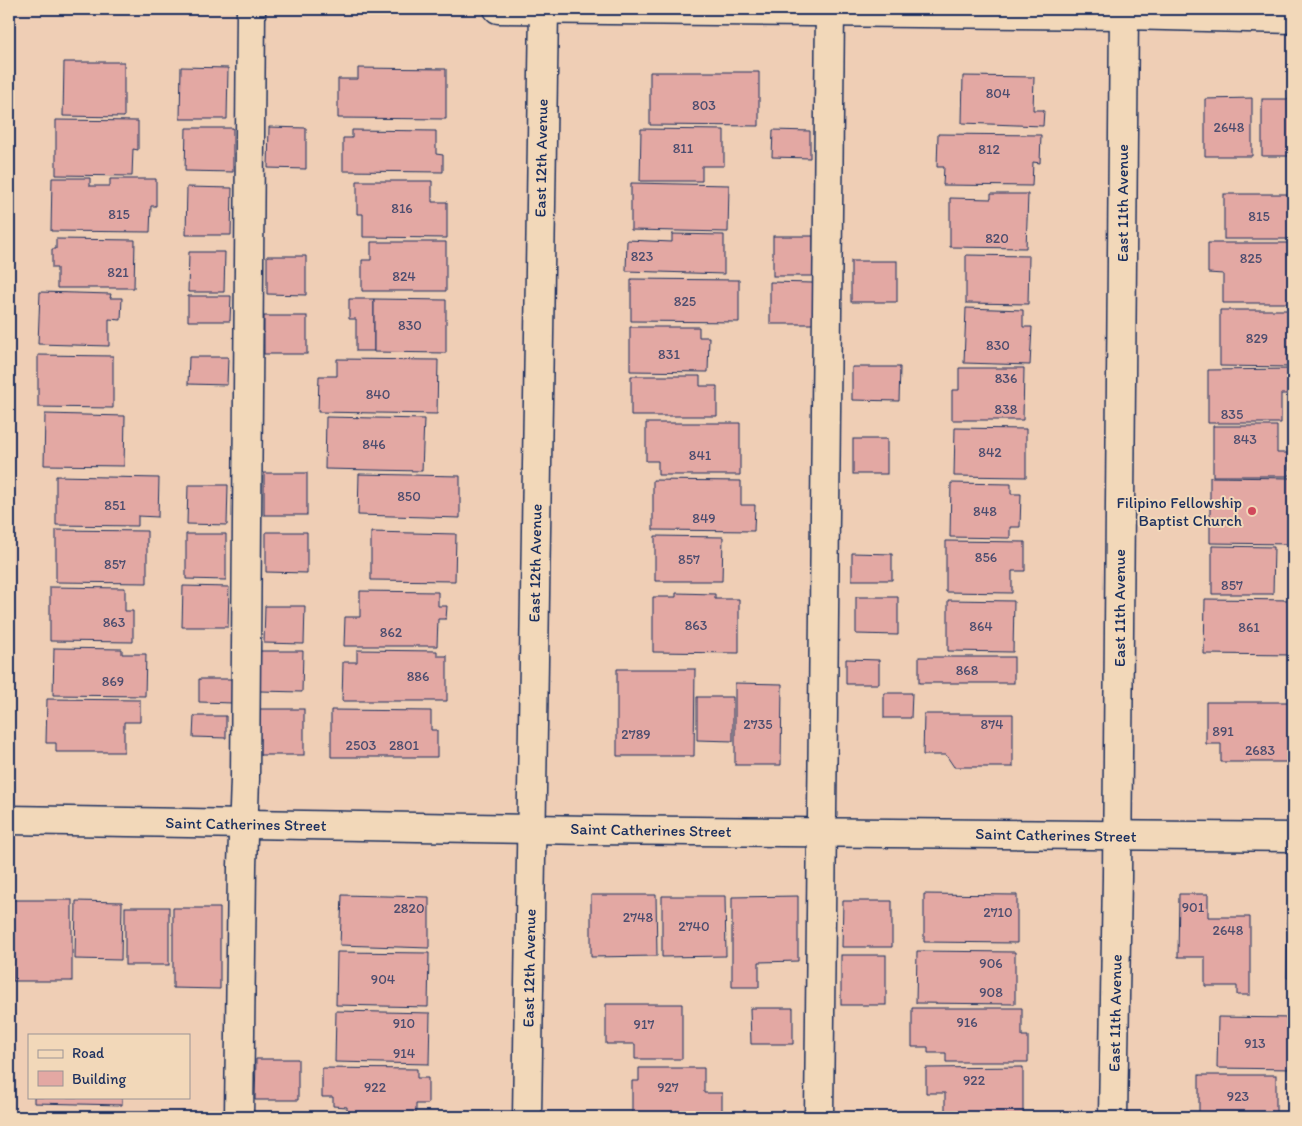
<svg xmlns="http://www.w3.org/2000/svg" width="1302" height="1126" font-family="Itim,sans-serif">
<rect width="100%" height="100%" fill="#efceb5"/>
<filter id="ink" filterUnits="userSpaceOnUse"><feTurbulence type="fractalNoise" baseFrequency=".02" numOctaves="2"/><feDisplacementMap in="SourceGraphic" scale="10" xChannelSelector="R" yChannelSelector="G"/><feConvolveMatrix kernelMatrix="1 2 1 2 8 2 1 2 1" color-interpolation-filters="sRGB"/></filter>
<g filter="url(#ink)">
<g fill="#e3a8a3" stroke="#1b2f5e">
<path d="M64,62h60v55l-61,-1z"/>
<path d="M181,67l47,1 -1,51h-47z"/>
<path d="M358,68l88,1v50l-108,-1v-39h20z"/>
<path d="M650,72h109v54l-109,-1z"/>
<path d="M963,76l71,1 -1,33h11l-1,16 -81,-3z"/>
<path d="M1252,98v58h-47v-57z"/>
<rect x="1262" y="99" width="31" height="57"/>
<path d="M56,120l82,1v29l-5,-1 -1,27 -76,-1z"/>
<path d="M269,127l37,1v41l-38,-1z"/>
<path d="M186,128h47v44l-48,-1z"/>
<path d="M641,129l83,1v36h-22v15h-62z"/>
<path d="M352,130l84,1v23l7,1v17l-100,-1v-33h9z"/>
<path d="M773,130l37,1v27l-38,-1z"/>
<path d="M938,134l103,1 -1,28 -7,-1 -1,24 -89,-1 1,-18h-7z"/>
<path d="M52,178h38v8h20v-7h46v27h-5l-1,26 -99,-1z"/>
<path d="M357,181h75v21h15v36l-84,-1v-23h-6z"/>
<path d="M631,183l98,2 -1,47 -97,-2z"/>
<path d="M187,187l45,1 -1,47h-45z"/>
<path d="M991,194h37l-2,54 -76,-1v-49l41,1z"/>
<rect x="1224" y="194" width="69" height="45"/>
<path d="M672,234l52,1v39l-98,-3 1,-31 45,2z"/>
<rect x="773" y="236" width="40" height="40"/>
<path d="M56,239l79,1 -1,48h-77v-20h-5v-19h4z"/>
<path d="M371,242h75v49h-84v-31h9z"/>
<path d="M1208,243h85v60h-70v-29l-15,-1z"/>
<path d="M189,252h36l-1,40h-36z"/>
<path d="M966,255l63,1 -1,48 -62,-1z"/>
<path d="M267,256h39v39l-39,-1z"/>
<rect x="851" y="261" width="46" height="41"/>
<path d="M631,279l108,1v42l-108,-1z"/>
<path d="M770,282l43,1v41h-43z"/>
<path d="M40,292l71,2 -1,4h12l-1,22 -12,-1v27l-71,-2z"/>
<path d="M188,296h43l-1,25h-42z"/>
<path d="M349,299h25v52h-18v-32h-7z"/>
<path d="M374,299l72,1v53l-72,-1z"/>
<path d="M966,308l57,2v17h9l-2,38 -66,-2z"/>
<path d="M1220,310h73v57l-73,-1z"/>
<rect x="264" y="316" width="43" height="38"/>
<path d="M630,327h69v10h10l-1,35 -78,-1z"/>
<path d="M38,355l75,1v52l-75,-1z"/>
<path d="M189,357h39l-1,28 -39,-1z"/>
<path d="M337,359l101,1 -1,54 -119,-2 1,-36h18z"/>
<path d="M852,367h48l-1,34 -47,-1z"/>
<path d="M959,368h65l-1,52h-71v-30h7z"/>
<path d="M1293,369v25h-12v29h-73v-53z"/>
<path d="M631,376h69v10h17v30h-86z"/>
<path d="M45,414l80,2 -1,50 -80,-1z"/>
<path d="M326,417l98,2 -2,52 -97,-2z"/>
<path d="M646,423h94v52h-82v-14h-12z"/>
<path d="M1213,426h64v27h11v23h-75z"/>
<path d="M955,428l71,1v48l-72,-1z"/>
<rect x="853" y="439" width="34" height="35"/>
<rect x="264" y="473" width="43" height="42"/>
<path d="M359,474l101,2v42l-102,-3z"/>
<path d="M56,476l103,2 -1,39 -20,-1v10l-82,-1z"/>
<path d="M1210,477l83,1v66l-83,-1z"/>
<path d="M653,480l88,1v24h14l-1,26 -101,-1z"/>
<path d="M951,483l60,1v10h10l-1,33h-10v11l-60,-1z"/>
<path d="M188,485h40l-1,40 -40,-1z"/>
<path d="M56,530l91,1v52l-91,-1z"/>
<path d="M266,532h41v41l-41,-1z"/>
<path d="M371,532l85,2 -1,47 -84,-1z"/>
<path d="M186,534h40v46l-40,-1z"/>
<path d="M655,536l68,1 -1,44h-67z"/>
<path d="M946,541l79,1v29h-13v22l-66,-1z"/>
<path d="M1212,546l62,1 -1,47h-61z"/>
<path d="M852,553l40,1v26h-40z"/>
<path d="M183,586l46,1 -1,40h-46z"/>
<path d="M50,587l75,1v23h8v31l-83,-1z"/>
<path d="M360,591l78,1v14h9l-1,13h-8l-1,27h-93l1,-29h15z"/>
<path d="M676,593l39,1v5h24v54l-86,-1v-55h23z"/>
<path d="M856,597h42v38l-42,-1z"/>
<path d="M1205,599l88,1v55l-89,-1z"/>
<path d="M948,600l66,1 -1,51 -65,-1z"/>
<path d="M265,606h40l-1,38 -40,-1z"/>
<path d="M54,648l68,1v5h24l-1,42 -92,-1z"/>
<path d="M357,650l80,1v5h10v45h-105l1,-39h14z"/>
<path d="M260,651h43l-1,41 -42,-1z"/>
<rect x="919" y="657" width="95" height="26"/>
<path d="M846,659l33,1v24h-33z"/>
<path d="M617,669h78l-1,87h-77z"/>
<path d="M199,679h35l-1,24 -34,-1z"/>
<path d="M735,683l47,1 -1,81h-46z"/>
<path d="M884,693h28l-1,25h-27z"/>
<path d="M697,697h36v44l-36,-1z"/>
<path d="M47,699l93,1v22h-16v30h-68v-9h-10z"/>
<path d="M1206,702h87v60h-72v-18h-15z"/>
<rect x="258" y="709" width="46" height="46"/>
<path d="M331,710l100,1v19h6v27h-106z"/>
<path d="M924,714h89v53h-59l-8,-12h-23z"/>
<path d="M194,716h32v22l-33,-1z"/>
<path d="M924,894l93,1v48l-93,-1z"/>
<path d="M1179,894h29v23h42v78h-13v-9h-32v-29h-27z"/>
<path d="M342,895l87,2v51l-89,-3z"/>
<path d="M591,895h65l1,61 -66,1z"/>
<path d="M662,896h63l1,60 -64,1z"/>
<path d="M798,896v65l-39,1v25h-27v-90z"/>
<rect x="13" y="900" width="59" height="81"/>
<path d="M76,901l46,1 -1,58 -46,-1z"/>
<path d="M843,901h49v46h-50z"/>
<rect x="125" y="907" width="44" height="58"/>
<path d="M173,908h47v81l-47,-1z"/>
<path d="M1288,917h5v61h-6z"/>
<path d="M917,951l98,1v52l-99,-1z"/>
<path d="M337,952l92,1 -1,54 -92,-2z"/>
<rect x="841" y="955" width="45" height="50"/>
<path d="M606,1004h76v55h-47v-15h-29z"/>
<path d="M750,1008h43v36h-42z"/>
<path d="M912,1008h110v28h6v26h-82v-9h-18v-6h-16z"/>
<path d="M336,1011l94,2 -1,51 -94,-2z"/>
<path d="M1218,1017l75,1v51l-76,-1z"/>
<path d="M256,1059h42v41h-43z"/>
<path d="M1023,1067v49h-78v-23h-19v-25z"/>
<path d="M322,1068l95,1v9h11v26h-12v13h-69v-10l-14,-1v-9h-11z"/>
<path d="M639,1068h65v25h18v23l-90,-1v-34h7z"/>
<rect x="1199" y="1075" width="77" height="42"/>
<path d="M34,1097h88v8l-88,-2z"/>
<rect x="196" y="1114" width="26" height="3"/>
<path d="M261,1115l42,1v1h-42z"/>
</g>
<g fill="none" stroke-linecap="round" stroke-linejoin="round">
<g stroke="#1b2f5e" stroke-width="31">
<g id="minor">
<path d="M498,9l626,6 169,4"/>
<path d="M9,820l582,10 702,7"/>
<path d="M239,1117l3,-251 3,-87 6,-770"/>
<path d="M527,1117l17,-1108"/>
<path d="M819,1117l11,-1108"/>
<path d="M1113,1117l4,-240 7,-868"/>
</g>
</g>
<use href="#minor" stroke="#f2d8b9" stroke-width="28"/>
</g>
</g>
<circle fill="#d1495b" stroke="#f2d8b9" stroke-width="2" cx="1252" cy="511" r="5"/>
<g text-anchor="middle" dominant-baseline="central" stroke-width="4" stroke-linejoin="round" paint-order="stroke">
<g font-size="14" fill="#4d4d6f">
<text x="998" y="93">804</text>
<text x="704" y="105">803</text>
<text x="1229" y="127">2648</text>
<text x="683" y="148">811</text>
<text x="989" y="149">812</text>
<text x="402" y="208">816</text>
<text x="119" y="214">815</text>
<text x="1259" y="216">815</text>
<text x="997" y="238">820</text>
<text x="642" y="256">823</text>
<text x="1251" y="258">825</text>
<text x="118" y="272">821</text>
<text x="404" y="276">824</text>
<text x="685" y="301">825</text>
<text x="410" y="325">830</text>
<text x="1257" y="338">829</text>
<text x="998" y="345">830</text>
<text x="669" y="354">831</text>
<text x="1006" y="378">836</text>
<text x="378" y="394">840</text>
<text x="1006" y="409">838</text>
<text x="1232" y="414">835</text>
<text x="1245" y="439">843</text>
<text x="374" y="444">846</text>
<text x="990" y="452">842</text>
<text x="700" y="455">841</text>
<text x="409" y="496">850</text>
<text x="115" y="505">851</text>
<text x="985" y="511">848</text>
<text x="704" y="518">849</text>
<text x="986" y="557">856</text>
<text x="689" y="559">857</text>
<text x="115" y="564">857</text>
<text x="1232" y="585">857</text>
<text x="114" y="622">863</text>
<text x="696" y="625">863</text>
<text x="981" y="626">864</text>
<text x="1249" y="627">861</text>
<text x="391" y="632">862</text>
<text x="967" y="670">868</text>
<text x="418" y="676">886</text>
<text x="113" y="681">869</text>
<text x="758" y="724">2735</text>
<text x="992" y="724">874</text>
<text x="1223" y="731">891</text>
<text x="636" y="734">2789</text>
<text x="361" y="745">2503</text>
<text x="404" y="745">2801</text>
<text x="1260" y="750">2683</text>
<text x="1193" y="907">901</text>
<text x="409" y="908">2820</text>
<text x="998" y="912">2710</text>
<text x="638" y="917">2748</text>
<text x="694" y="926">2740</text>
<text x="1228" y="930">2648</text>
<text x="991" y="963">906</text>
<text x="383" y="979">904</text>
<text x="991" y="992">908</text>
<text x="967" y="1022">916</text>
<text x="404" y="1023">910</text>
<text x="644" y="1024">917</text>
<text x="1255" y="1043">913</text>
<text x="404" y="1053">914</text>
<text x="974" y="1080">922</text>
<text x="375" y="1087">922</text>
<text x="668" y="1087">927</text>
<text x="1238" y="1096">923</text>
</g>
<g font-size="16" fill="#1b2f5e" stroke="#f2d8b9">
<text transform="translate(541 158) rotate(-89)">East 12th Avenue</text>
<text transform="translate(1122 203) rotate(-90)">East 11th Avenue</text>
<text transform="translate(535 563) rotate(-89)">East 12th Avenue</text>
<text transform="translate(1119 608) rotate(-90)">East 11th Avenue</text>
<text transform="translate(246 824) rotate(1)">Saint Catherines Street</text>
<text transform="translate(651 830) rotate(1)">Saint Catherines Street</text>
<text transform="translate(1056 835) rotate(1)">Saint Catherines Street</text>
<text transform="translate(529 968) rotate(-89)">East 12th Avenue</text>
<text transform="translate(1115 1013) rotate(-89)">East 11th Avenue</text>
</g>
<g font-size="16" fill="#1b2f5e" stroke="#f2d8b9" text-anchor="end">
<text x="1242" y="502">Filipino Fellowship<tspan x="1242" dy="18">Baptist Church</tspan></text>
</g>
</g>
<rect width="1302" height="1126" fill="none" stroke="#f2d8b9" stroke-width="30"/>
<rect x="15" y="15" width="1272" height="1096" fill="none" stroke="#1b2f5e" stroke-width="2" filter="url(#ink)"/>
<rect x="28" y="1034" width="162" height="65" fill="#f2d8b9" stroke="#9c9495"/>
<rect x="38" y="1050" width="25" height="8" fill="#f2d8b9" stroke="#9c9495"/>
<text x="72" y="1058" font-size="15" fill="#1b2f5e">Road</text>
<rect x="38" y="1071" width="25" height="15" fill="#e3a8a3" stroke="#9c9495"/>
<text x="72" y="1084" font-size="15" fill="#1b2f5e">Building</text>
</svg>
